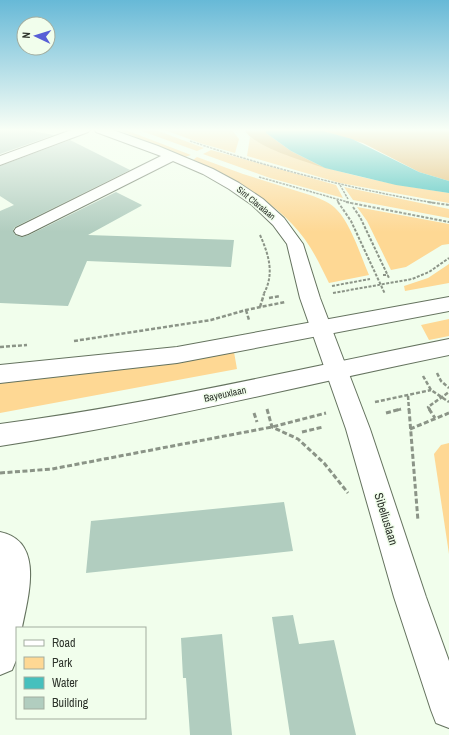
<svg xmlns="http://www.w3.org/2000/svg" width="449" height="735" font-family="'Archivo Narrow',sans-serif">
<rect width="100%" height="100%" fill="#f1feec"/>
<g fill="#fed894">
<path d="M116,129h7l68,26 -6,2z"/>
<path d="M136,129h17l51,19 -7,3z"/>
<path d="M162,129h69l8,10 -4,14 -32,-9z"/>
<path d="M250,137c62,33 131,46 199,56v10l-109,-20 -93,-27z"/>
<path d="M211,150l125,35 7,13 -73,-20 -67,-24z"/>
<path d="M197,157l46,17 70,22c8,3 18,7 24,14 14,14 24,47 32,65l-40,8c-6,-12 -12,-25 -19,-36 -25,-41 -75,-68 -117,-87z"/>
<path d="M344,187l105,22v9l-96,-18z"/>
<path d="M357,207l92,17v20l-7,1 -36,22 -15,3 -24,-49z"/>
<path d="M449,264v19l-44,8 -1,-5 24,-8z"/>
<path d="M449,319v17l-20,4 -8,-15z"/>
<path d="M234,352l3,17 -237,44v-33l166,-17z"/>
<path d="M449,443v111l-15,-100 7,-9z"/>
</g>
<g fill="#e2b86c">
<path d="M244,129h22v4l25,18 34,17c-19,-6 -74,-22 -81,-39z"/>
<path d="M316,129h120l13,2v50l-30,-9 -56,-29z"/>
</g>
<path fill="#46c0bd" d="M266,129h50l36,10 67,33 30,9v12l-53,-8 -71,-17 -34,-17 -25,-18z"/>
<g fill="#b1cdbf">
<path d="M0,129h22l32,6 -54,19z"/>
<path d="M70,140l60,30 -115,57 -2,3 2,5 7,2 7,-2 87,-43 26,13 -1,1 -53,29 146,5 -3,27 -144,-6 -19,45 -68,-3v-92l14,-6 -14,-9v-30z"/>
<path d="M284,502l9,49 -207,22 5,-52z"/>
<path d="M293,615l6,29 35,-4 22,95h-66l-18,-118z"/>
<path d="M222,634l10,101h-42l-4,-57h-3l-2,-40z"/>
</g>
<g fill="none" stroke-linecap="round" stroke-linejoin="round">
<g stroke="#65735f" stroke-width="2">
<g id="minor">
<path d="M74,129h16l-2,3 -88,33v-9z"/>
<path d="M94,129h16l48,17 55,23 26,14 24,16 21,19 19,26 17,54 50,131 56,168 23,64v67l-13,-5 -5,-13 -37,-113 -48,-168 -46,-131 -13,-54 -14,-19 -21,-20 -23,-16 -26,-15 -30,-13 -145,73 -6,2 -6,-2 -2,-3 2,-3 145,-72 -65,-24z"/>
<path d="M0,532c45,9 28,65 22,96h-5v30l-5,12 -12,5z"/>
</g>
</g>
<g stroke="#65735f" stroke-width="2">
<g id="major">
<path d="M449,297v14l-272,52 -177,20v-18l177,-18z"/>
<path d="M449,339v16c-150,31 -298,68 -449,91v-22c151,-20 299,-55 449,-85z"/>
</g>
</g>
<g stroke="#8b9487" stroke-width="1.5" stroke-dasharray="2.5 1" stroke-linecap="butt">
<path d="M190,141c80,27 161,48 245,62"/>
<path d="M259,177l92,26"/>
<path d="M340,185l8,14"/>
<path d="M337,200l2,3"/>
</g>
<g stroke="#8b9487" stroke-width="2" stroke-dasharray="3 1.5" stroke-linecap="butt">
<path d="M338,202l13,19 34,73"/>
<path d="M346,202l103,20"/>
<path d="M428,202l21,3"/>
<path d="M353,207l7,10 29,61"/>
<path d="M260,235c9,20 15,40 3,60"/>
<path d="M383,275h5"/>
<path d="M332,286l38,-7"/>
<path d="M333,293l79,-14 17,-7 20,-14"/>
</g>
<g stroke="#8b9487" stroke-width="2.5" stroke-dasharray="4 2" stroke-linecap="butt">
<path d="M269,298l11,-2"/>
<path d="M260,307l4,-13"/>
<path d="M246,310l3,10"/>
<path d="M74,341l137,-21 35,-10 39,-8"/>
<path d="M0,347l27,-2"/>
<path d="M437,373l4,8 8,7"/>
<path d="M423,376l8,14 18,12"/>
<path d="M408,396l1,14"/>
<path d="M375,402l56,-12"/>
<path d="M397,410l5,-1"/>
<path d="M430,410l-2,-3 21,-15"/>
</g>
<g stroke="#8b9487" stroke-width="3" stroke-dasharray="5 2.5" stroke-linecap="butt">
<path d="M267,409l5,18 26,12 26,24 24,30"/>
<path d="M409,409l9,112"/>
<path d="M429,409l6,9"/>
<path d="M254,413l3,9"/>
<path d="M386,413l15,-4"/>
<path d="M410,429l39,-16"/>
<path d="M302,432l21,-5"/>
<path d="M0,473l52,-4 220,-42 54,-14"/>
</g>
<use href="#minor" fill="#fff" fill-rule="evenodd"/>
<use href="#major" fill="#fff" fill-rule="evenodd"/>
</g>
<linearGradient id="sky" x2="0" y2="1"><stop stop-color="#67b9d7"/><stop offset="0.56" stop-color="#f9fff6"/><stop offset="1" stop-color="#f9fff6" stop-opacity="0"/></linearGradient>
<rect width="449" height="232" fill="url(#sky)"/>
<g text-anchor="middle" dominant-baseline="central" stroke-width="3" stroke-linejoin="round" paint-order="stroke">
<g font-size="9" fill="#2e342c" stroke="#f1feec">
<text transform="translate(256 203) rotate(39)">Sint Claralaan</text>
</g>
<g font-size="10" fill="#2e342c" stroke="#f1feec">
<text transform="translate(225 394) rotate(-12)">Bayeuxlaan</text>
</g>
<g font-size="12" fill="#2e342c" stroke="#f1feec">
<text transform="translate(386 519) rotate(73)">Sibeliuslaan</text>
</g>
</g>
<rect x="16" y="627" width="130" height="92" fill="#f1feec" stroke="#a3ad9f"/>
<rect x="24" y="640" width="20" height="6" fill="#ffffff" stroke="#a3ad9f"/>
<text x="52" y="647" font-size="12" fill="#2e342c">Road</text>
<rect x="24" y="657" width="20" height="12" fill="#fed894" stroke="#a3ad9f"/>
<text x="52" y="667" font-size="12" fill="#2e342c">Park</text>
<rect x="24" y="677" width="20" height="12" fill="#46c0bd" stroke="#a3ad9f"/>
<text x="52" y="687" font-size="12" fill="#2e342c">Water</text>
<rect x="24" y="697" width="20" height="12" fill="#b1cdbf" stroke="#a3ad9f"/>
<text x="52" y="707" font-size="12" fill="#2e342c">Building</text>
<g transform="translate(36 36) rotate(274)"><circle r="19" fill="#f1feec" stroke="#a3ad9f"/>
<path d="M0-3L7 15L0 10L-7 15Z" fill="#575fd6"/>
<text y="-6" font-size="11" font-weight="bold" text-anchor="middle" fill="#2e342c">N</text>
</g>
</svg>
